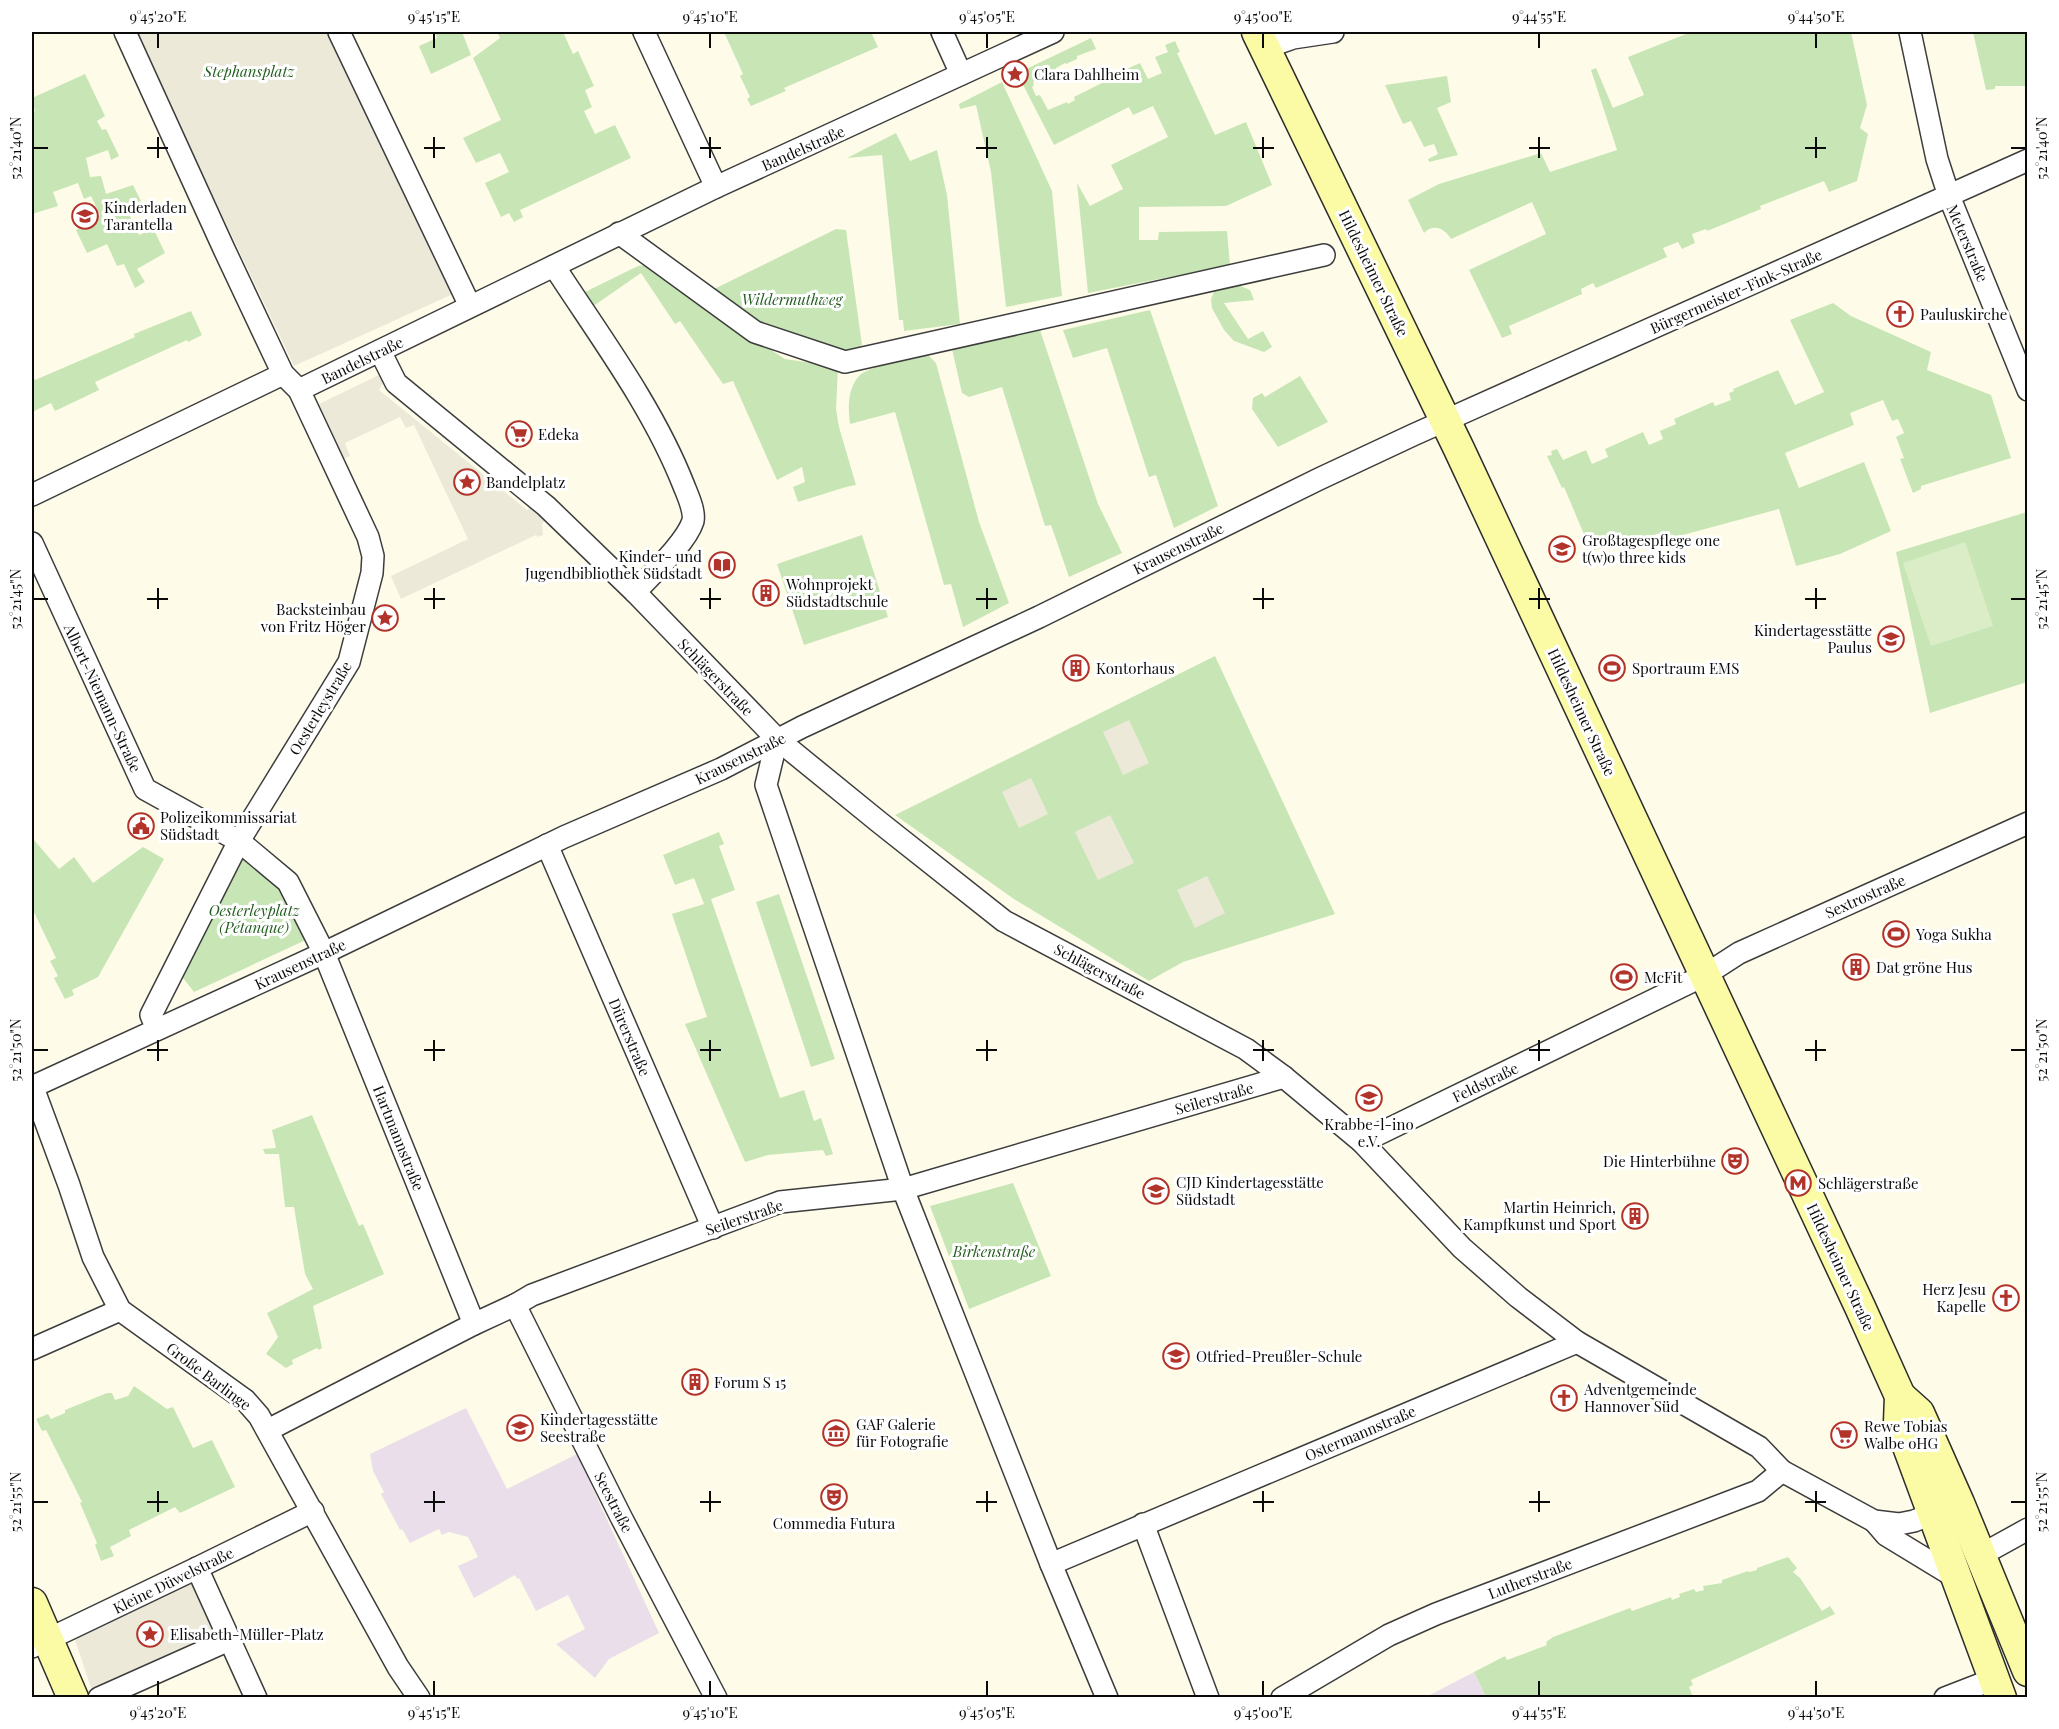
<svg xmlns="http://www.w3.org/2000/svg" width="2059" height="1729" font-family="'Playfair Display',serif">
<rect width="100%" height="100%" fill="#fefce8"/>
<g fill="#e9dee9">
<path d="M466,1408l41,81 70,-35 82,179 -50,26 -14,19 -39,-34 29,-15 -17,-34 -32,16 -17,-33 -2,1 -2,-4 -41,23 -16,-32 20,-9 -10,-20 -19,-5 -7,3 -3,-6 -29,14 -8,-14 -2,1 -19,-36 3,-2 -11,-21 -3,-17z"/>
<path d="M1474,1672l12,25h-60z"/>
</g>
<g fill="#c8e6b5">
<path d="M435,32h27l9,23 -40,19 -12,-28 18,-8z"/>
<path d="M497,32h66l10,22 5,-3 16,35 -9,4 7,17 -8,4 11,23 20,-9 16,33 -111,52 3,7 -9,5 -5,-9 -8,4 -16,-34 24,-11 -9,-19 -24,10 -13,-25 38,-18 -28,-62 27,-20z"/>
<path d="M724,32h139l1,2 7,-2 7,15 -94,41 2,3 -35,15 -4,-7 3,-2 -10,-21 3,-2z"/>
<path d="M1691,32h160l16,73 -7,23 8,6 -11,47 -28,11 -5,-11 -64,25 1,3 -54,22 -1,-2 -14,5 3,9 -13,6 -4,-7 -15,6 4,9 -71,31 -3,-5 -12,6 1,5 -73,32 3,8 -10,4 -33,-68 77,-36 -14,-32 -81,37c-6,-10 -17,-16 -27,-6l-16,-33 31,-16 102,-31 9,19 67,-22 -26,-80 5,-2 17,40 31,-13 -16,-38z"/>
<path d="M1973,32h54v54h-32v3l-9,1z"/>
<path d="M1091,38l5,11 -19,7v3l-11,5 -1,-1 -9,5v2l-23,12 1,3 -2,2 4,9 4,-1 8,15 19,-8 1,2 7,-4 -1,-3 36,-18 -1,-2 31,-14 8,16 14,-6 -7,-16 13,-5 -3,-7 10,-4 5,11 -3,1 38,82 31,-13 26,63 -46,21 -87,1v33h19l1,-8 68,-1 3,34 -142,28 -11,-110 13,23 33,-17 -12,-24 57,-28 -15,-31 -20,9 -4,-8 -75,38 -35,-68 1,-5z"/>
<path d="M85,74l20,42 -8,5 5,9 4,-1 13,27 -8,4 -3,-10 -22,8 4,19 11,-1 5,18 27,-9 8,16 -15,7 13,27 12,-5 4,2 10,21 -28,16 8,13 -10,6 -11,-24 -7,2 -10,-22 -20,9 -11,-23 19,-9 -1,-3 6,-3 -9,-19 -7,3 -6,-16 -25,9 5,14 -26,8v-101l3,-2 -3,-13z"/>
<path d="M1447,76l4,26 -14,6 21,47 -29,7 -1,-3 10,-5 -4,-10 -10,3 -13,-26 -8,3 -18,-39z"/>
<path d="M1002,82l50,109 10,105 -56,11 -15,-135 -15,-67 -16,4 -1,-5z"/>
<path d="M896,133l14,28 27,-11 10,45 13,129 -56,7 -1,-11h-4l-17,-165 -35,3z"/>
<path d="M836,229l10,1 16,115 -17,17 -90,-30 -51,-38z"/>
<path d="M646,265l8,3 30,26 101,65 53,8 -2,42 3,18 17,58 -10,2 -48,15 -5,-15 12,-5 -3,-15 -25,13 -44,-99 -10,3 -43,-63 -5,3 -34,-51 -49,34 -6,-8 -1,-7 53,-26z"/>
<path d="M1233,283l17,7 4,10 -30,3 24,36 15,-8 9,16 -8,5 -30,-11 -10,-11 -12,-22 -1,-9 4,-10z"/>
<path d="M1833,303l18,13 80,36 -4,18 64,25 20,63 -90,28v3l-8,4 -13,-34 4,-1 -8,-21 8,-4 -6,-14 -6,2 -9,-21 -33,13 4,12 -69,28 14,35 65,-26 27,69 -51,23 -44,12 -17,-57 -111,30 -7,-6 -70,18 -27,-64 -2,1 -15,-32 5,-1 -1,-4 6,-2 6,11 23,-10 6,14 16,-7 -3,-8 38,-17 6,13 14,-6 -3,-8 16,-7 -2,-5 39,-17 2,4 16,-6 -2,-7 5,-2 -1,-2 45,-19 17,35 29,-13 -34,-72z"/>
<path d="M1150,310l68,196 -44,22 -18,-53 -7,2 -42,-129 -34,10 -10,-28z"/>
<path d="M191,311l11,24 -14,7 -1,-2 -92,42 4,8 -44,21 -4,-8 -19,9v-38l3,6 100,-43 -1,-3z"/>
<path d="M1040,330l58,174 24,49 -53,24 -18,-52 -6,1 -43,-139 -33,10 -7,-4 -10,-44 4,-5z"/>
<path d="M927,354l9,9 43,159 30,81 -46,24 -12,-43 -7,1 -49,-173 -45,12c-2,-15 -3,-36 10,-49 10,-9 52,-17 67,-21z"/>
<path d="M1300,376l28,46 -50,25 -26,-38 1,-11 9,-5 3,4z"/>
<path d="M2027,512v170l-97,31 -34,-161z"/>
<path d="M862,535l26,82 -84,28 -27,-81z"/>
<path d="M1215,656l120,258 -152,48 -34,19 -135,-82 -119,-84z"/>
<path d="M719,832l5,12 -5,2 16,44 -24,9 69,199 24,-8 10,31 7,-3 12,36 -7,2 -3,-6 -55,5 -23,7 -60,-138 22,-7 -35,-103 32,-10 -10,-26 -19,7 -12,-30z"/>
<path d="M34,840l25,29 15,-12 19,26 50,-36 21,12 -66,118 -26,13 2,5 -9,4 -11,-21 4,-2 -8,-15 6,-3 -24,-50v-66z"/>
<path d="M241,850l43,37 26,51 -116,54 -14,-18z"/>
<path d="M779,894l56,165 -24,8 -55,-165z"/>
<path d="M312,1115l47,111 4,-2 21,50 -71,32 9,42 -3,2 -2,-2 -25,12 1,4 -7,4 -20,-14 12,-17 -11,-24 46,-24 -8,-15 -11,-67h-9l-6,-53h-14l-2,-5 13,-1 -4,-18z"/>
<path d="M1013,1183l38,93 -82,33 -39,-103z"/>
<path d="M134,1386l33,23 6,-2 20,41 19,-8 23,47 -55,26 -5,-6 -46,23 2,6 -21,11 4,9 -13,5 -6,-16 2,-2 -17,-40 2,-1 -36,-72 -4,1 -6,-12 12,-5 3,5 14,-6v-3l42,-17h5l3,7 13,-4z"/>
<path d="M1788,1557l9,11 -4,4 7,6 22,33 8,-5 5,8 -144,66 2,5 -4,2 4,10h-207l-12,-25 31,-16 2,4 40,-15 -1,-3 7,-5 77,-29 2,3 39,-14 1,3 8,-3 -1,-3 15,-5 2,3 8,-2 -1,-4 19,-3v-3l26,-9 1,1 8,-2v-2z"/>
</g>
<path fill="#dbedc6" d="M1965,542l28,84 -62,20 -28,-83z"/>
<g fill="#ece9d9">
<path d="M135,32h192l126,262 -159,72z"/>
<path d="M379,375l4,8 -4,7 148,120 5,-5 15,13 -5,6 1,11 -5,2 -2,-2 -135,64 -10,-23 77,-37 -54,-114 -8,3 -6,-11 -55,26 5,13 -6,3 -25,-55z"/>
<path d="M1129,720l20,43 -26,12 -20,-43z"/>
<path d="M1031,778l17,36 -29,14 -17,-36z"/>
<path d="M1110,815l24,48 -36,17 -23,-48z"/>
<path d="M1207,876l18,37 -30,15 -18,-38z"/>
<path d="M197,1568l32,72 -135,57 -23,-69z"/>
</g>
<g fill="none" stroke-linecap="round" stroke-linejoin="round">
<g stroke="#3d3d3d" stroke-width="24">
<g id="street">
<path d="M125,32l99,217 59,125 16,16 69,147 5,19 -1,17 -23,89 -110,179 -88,174 6,14"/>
<path d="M339,32l131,274"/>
<path d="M644,32l72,155"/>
<path d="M942,32l19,42"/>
<path d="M1910,32l27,127 12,37 79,194"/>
<path d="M1265,48l28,-10 40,-6"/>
<path d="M619,233l136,99 90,30 479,-107"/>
<path d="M554,266c46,71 99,141 130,220 4,10 11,25 9,35 -7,22 -42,54 -58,71"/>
<path d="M380,351l16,32 150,123 89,86 142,147 102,83 125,99 242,128 38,28 78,65 100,106 56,49 59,45 182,105 23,24 92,50 25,3 15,-3 32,-13"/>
<path d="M299,390l417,-203 337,-155"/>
<path d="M32,495l251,-121"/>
<path d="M32,543l113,246 94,52 49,41 36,71 150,371"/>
<path d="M777,739l-11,46 137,404 148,375 56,134"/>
<path d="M547,845l166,383"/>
<path d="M32,1085l37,100 24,72 27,53 125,90 14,16 139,251 21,31"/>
<path d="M32,1087l292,-134 240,-116 157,-68 81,-42 237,-110 280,-138 94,-44 615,-275"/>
<path d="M1362,1142l343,-167 34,-22 289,-130"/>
<path d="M515,1305l106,212 95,181"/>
<path d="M32,1349l88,-39"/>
<path d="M268,1430l206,-106 41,-19 17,-10 248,-93 123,-13 381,-112"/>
<path d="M1874,1521l12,14 69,42"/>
<path d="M1143,1524l65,174"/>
<path d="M1981,1555l47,-26"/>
<path d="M1051,1564l526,-222"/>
<path d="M197,1568l59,130"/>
<path d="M32,1647l165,-79 116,-57"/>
<path d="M99,1698l130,-58"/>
<path d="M1282,1698l107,-63 47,-21 322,-123 24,-20"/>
<path d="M1945,1698l49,-19"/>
</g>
</g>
<g stroke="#2c2c2c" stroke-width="33">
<g id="secondary">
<path d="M1257,32l202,417 401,858 40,89 -1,26 102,276"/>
<path d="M1900,1396l19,17 40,90 69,168"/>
<path d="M32,1603l41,95"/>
</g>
</g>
<use href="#street" stroke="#fff" stroke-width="21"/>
<use href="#secondary" stroke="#fbfba6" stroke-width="30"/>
</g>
<path fill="none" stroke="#0a0a0a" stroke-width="2" d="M158,33v15M434,33v15M710,33v15M987,33v15M1263,33v15M1539,33v15M1816,33v15M158,137v21M434,137v21M710,137v21M987,137v21M1263,137v21M1539,137v21M1816,137v21M33,148h15M147,148h21M424,148h21M700,148h21M976,148h21M1253,148h21M1529,148h21M1805,148h21M2011,148h15M158,588v21M434,588v21M710,588v21M987,588v21M1263,588v21M1539,588v21M1816,588v21M33,599h15M147,599h21M424,599h21M700,599h21M976,599h21M1253,599h21M1529,599h21M1805,599h21M2011,599h15M158,1040v21M434,1040v21M710,1040v21M987,1040v21M1263,1040v21M1539,1040v21M1816,1040v21M33,1050h15M147,1050h21M424,1050h21M700,1050h21M976,1050h21M1253,1050h21M1529,1050h21M1805,1050h21M2011,1050h15M158,1491v21M434,1491v21M710,1491v21M987,1491v21M1263,1491v21M1539,1491v21M1816,1491v21M33,1502h15M147,1502h21M424,1502h21M700,1502h21M976,1502h21M1253,1502h21M1529,1502h21M1805,1502h21M2011,1502h15M158,1681v15M434,1681v15M710,1681v15M987,1681v15M1263,1681v15M1539,1681v15M1816,1681v15"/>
<defs>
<g id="sight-ring" transform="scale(1.35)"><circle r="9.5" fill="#fff" stroke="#b2332a" stroke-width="1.5"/><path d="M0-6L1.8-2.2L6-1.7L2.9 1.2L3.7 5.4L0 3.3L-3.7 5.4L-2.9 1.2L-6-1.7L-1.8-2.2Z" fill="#b2332a"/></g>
<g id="school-ring" transform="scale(1.35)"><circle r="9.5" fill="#fff" stroke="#b2332a" stroke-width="1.5"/><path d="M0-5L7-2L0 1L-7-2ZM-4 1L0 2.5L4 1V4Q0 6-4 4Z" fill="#b2332a"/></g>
<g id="church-ring" transform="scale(1.35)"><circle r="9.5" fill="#fff" stroke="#b2332a" stroke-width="1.5"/><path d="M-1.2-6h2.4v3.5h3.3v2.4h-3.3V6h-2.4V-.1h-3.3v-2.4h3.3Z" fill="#b2332a"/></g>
<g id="supermarket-ring" transform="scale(1.35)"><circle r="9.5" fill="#fff" stroke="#b2332a" stroke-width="1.5"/><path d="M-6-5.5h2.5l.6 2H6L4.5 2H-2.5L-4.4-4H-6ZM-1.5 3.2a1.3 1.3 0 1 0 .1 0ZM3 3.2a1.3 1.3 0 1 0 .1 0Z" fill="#b2332a"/></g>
<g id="library-ring" transform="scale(1.35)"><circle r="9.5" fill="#fff" stroke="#b2332a" stroke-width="1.5"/><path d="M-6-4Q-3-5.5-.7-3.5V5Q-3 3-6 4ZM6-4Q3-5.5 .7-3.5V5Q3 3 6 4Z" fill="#b2332a"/></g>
<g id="building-ring" transform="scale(1.35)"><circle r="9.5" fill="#fff" stroke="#b2332a" stroke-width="1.5"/><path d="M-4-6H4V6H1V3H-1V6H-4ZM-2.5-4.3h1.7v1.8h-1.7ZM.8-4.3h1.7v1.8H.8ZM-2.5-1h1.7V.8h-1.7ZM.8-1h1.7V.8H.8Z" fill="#b2332a"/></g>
<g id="stadium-ring" transform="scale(1.35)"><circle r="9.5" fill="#fff" stroke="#b2332a" stroke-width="1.5"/><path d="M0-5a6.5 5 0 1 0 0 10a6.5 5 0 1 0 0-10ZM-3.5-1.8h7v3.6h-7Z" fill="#b2332a"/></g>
<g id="civic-ring" transform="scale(1.35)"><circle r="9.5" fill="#fff" stroke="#b2332a" stroke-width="1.5"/><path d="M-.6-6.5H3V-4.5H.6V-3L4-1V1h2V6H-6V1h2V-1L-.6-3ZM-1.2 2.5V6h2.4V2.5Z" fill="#b2332a"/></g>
<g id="theatre-ring" transform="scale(1.35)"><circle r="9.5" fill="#fff" stroke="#b2332a" stroke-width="1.5"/><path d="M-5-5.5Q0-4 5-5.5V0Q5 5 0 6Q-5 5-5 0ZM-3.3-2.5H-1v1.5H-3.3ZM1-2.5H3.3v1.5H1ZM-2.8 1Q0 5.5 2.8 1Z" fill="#b2332a"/></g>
<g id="metro-ring" transform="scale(1.35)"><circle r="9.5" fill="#fff" stroke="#b2332a" stroke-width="1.5"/><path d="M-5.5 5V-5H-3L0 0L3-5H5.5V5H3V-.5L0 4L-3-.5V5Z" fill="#b2332a"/></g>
<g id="museum-ring" transform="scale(1.35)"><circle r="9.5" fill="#fff" stroke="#b2332a" stroke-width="1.5"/><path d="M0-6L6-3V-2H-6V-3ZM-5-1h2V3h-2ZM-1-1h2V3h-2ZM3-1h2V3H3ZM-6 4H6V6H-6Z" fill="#b2332a"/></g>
</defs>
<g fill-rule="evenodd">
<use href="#sight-ring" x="1015" y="74"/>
<use href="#school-ring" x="85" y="216"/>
<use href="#church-ring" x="1900" y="314"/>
<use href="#supermarket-ring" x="519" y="434"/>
<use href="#sight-ring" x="467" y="482"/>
<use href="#school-ring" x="1562" y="549"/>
<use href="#library-ring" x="722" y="565"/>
<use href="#building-ring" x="766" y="593"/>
<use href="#sight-ring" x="385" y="618"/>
<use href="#school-ring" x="1891" y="639"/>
<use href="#building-ring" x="1076" y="668"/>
<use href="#stadium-ring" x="1612" y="668"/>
<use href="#civic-ring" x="141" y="826"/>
<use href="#stadium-ring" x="1896" y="934"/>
<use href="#building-ring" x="1856" y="967"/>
<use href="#stadium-ring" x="1624" y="977"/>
<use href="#school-ring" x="1369" y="1098"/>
<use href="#theatre-ring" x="1735" y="1161"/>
<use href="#metro-ring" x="1798" y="1183"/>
<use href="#school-ring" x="1156" y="1191"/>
<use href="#building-ring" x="1635" y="1216"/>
<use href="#church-ring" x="2006" y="1298"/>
<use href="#school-ring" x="1176" y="1356"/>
<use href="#building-ring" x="695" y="1382"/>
<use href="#church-ring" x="1564" y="1398"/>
<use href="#school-ring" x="520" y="1428"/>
<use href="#museum-ring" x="836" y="1433"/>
<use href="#supermarket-ring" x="1844" y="1435"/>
<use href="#theatre-ring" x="834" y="1497"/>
<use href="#sight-ring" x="150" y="1634"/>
</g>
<g text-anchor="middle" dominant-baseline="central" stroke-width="6" stroke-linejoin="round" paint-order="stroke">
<g font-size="15" font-style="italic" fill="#245d1f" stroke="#fff">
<text x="249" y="71">Stephansplatz</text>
<text x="792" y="299">Wildermuthweg</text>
<text x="254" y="910">Oesterleyplatz<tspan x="254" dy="17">(Pétanque)</tspan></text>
<text x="994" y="1251">Birkenstraße</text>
</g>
<g font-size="15" fill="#0a0a0a" stroke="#fff" text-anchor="start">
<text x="1034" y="74">Clara Dahlheim</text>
<text x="104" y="207">Kinderladen<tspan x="104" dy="17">Tarantella</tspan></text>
<text x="1920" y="314">Pauluskirche</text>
<text x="538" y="434">Edeka</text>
<text x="486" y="482">Bandelplatz</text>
<text x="1582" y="540">Großtagespflege one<tspan x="1582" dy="17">t(w)o three kids</tspan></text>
<text x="702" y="556" text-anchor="end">Kinder- und<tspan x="702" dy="17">Jugendbibliothek Südstadt</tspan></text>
<text x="786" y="584">Wohnprojekt<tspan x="786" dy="17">Südstadtschule</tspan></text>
<text x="366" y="609" text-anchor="end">Backsteinbau<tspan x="366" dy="17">von Fritz Höger</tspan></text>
<text x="1872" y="630" text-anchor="end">Kindertagesstätte<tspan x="1872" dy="17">Paulus</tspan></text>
<text x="1096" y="668">Kontorhaus</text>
<text x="1632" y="668">Sportraum EMS</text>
<text x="160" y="817">Polizeikommissariat<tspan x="160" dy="17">Südstadt</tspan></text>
<text x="1916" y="934">Yoga Sukha</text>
<text x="1876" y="967">Dat gröne Hus</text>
<text x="1644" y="977">McFit</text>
<text x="1369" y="1124" text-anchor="middle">Krabbe-l-ino<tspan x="1369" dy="17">e.V.</tspan></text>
<text x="1716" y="1161" text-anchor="end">Die Hinterbühne</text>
<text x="1176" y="1182">CJD Kindertagesstätte<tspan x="1176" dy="17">Südstadt</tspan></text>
<text x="1818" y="1183">Schlägerstraße</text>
<text x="1616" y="1207" text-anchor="end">Martin Heinrich,<tspan x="1616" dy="17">Kampfkunst und Sport</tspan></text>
<text x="1986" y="1289" text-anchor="end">Herz Jesu<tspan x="1986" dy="17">Kapelle</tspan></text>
<text x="1196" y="1356">Otfried-Preußler-Schule</text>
<text x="714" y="1382">Forum S 15</text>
<text x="1584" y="1389">Adventgemeinde<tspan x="1584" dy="17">Hannover Süd</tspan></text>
<text x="540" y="1419">Kindertagesstätte<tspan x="540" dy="17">Seestraße</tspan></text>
<text x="856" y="1424">GAF Galerie<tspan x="856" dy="17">für Fotografie</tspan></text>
<text x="1864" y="1426">Rewe Tobias<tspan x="1864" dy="17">Walbe oHG</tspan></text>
<text x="834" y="1523" text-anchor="middle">Commedia Futura</text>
<text x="170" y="1634">Elisabeth-Müller-Platz</text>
</g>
<g font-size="15" fill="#0a0a0a" stroke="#fff">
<text transform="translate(803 148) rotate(-24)">Bandelstraße</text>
<text transform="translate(1968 243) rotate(67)">Meterstraße</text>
<text transform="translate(1374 273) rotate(64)">Hildesheimer Straße</text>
<text transform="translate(1736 291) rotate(-24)">Bürgermeister-Fink-Straße</text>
<text transform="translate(362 360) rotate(-26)">Bandelstraße</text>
<text transform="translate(1178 548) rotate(-26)">Krausenstraße</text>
<text transform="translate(716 677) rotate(46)">Schlägerstraße</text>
<text transform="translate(103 698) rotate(65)">Albert-Niemann-Straße</text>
<text transform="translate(320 708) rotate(-59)">Oesterleystraße</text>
<text transform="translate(1582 712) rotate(65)">Hildesheimer Straße</text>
<text transform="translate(740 758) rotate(-26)">Krausenstraße</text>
<text transform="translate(1865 896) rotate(-24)">Sextrostraße</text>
<text transform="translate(300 964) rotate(-25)">Krausenstraße</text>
<text transform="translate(1100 971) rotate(28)">Schlägerstraße</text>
<text transform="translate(630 1037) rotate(67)">Dürerstraße</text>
<text transform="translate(1485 1082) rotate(-26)">Feldstraße</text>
<text transform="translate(1214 1098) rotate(-16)">Seilerstraße</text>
<text transform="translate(399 1138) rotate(68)">Hartmannstraße</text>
<text transform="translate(744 1217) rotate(-19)">Seilerstraße</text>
<text transform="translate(1841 1267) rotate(65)">Hildesheimer Straße</text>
<text transform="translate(209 1376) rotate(37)">Große Barlinge</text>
<text transform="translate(1360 1433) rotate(-23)">Ostermannstraße</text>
<text transform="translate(614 1502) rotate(63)">Seestraße</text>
<text transform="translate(1530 1578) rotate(-21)">Lutherstraße</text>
<text transform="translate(173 1580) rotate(-26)">Kleine Düwelstraße</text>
</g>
</g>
<rect width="2059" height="1729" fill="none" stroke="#ffffff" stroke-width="66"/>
<rect x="33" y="33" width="1993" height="1663" fill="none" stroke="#0a0a0a" stroke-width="2"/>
<g font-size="15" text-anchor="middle" fill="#0a0a0a">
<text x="158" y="22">9°45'20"E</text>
<text x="434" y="22">9°45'15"E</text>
<text x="710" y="22">9°45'10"E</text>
<text x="987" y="22">9°45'05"E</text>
<text x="1263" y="22">9°45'00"E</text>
<text x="1539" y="22">9°44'55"E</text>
<text x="1816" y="22">9°44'50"E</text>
<text transform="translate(2042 148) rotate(-90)" y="5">52°21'40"N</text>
<text transform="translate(16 148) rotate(-90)" y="5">52°21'40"N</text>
<text transform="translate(2042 599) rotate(-90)" y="5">52°21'45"N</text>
<text transform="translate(16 599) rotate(-90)" y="5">52°21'45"N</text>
<text transform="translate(2042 1050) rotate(-90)" y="5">52°21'50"N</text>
<text transform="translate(16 1050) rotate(-90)" y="5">52°21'50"N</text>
<text transform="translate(2042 1502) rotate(-90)" y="5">52°21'55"N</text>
<text transform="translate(16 1502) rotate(-90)" y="5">52°21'55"N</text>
<text x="158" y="1718">9°45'20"E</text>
<text x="434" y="1718">9°45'15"E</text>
<text x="710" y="1718">9°45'10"E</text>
<text x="987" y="1718">9°45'05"E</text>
<text x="1263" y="1718">9°45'00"E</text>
<text x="1539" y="1718">9°44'55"E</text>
<text x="1816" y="1718">9°44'50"E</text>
</g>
</svg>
